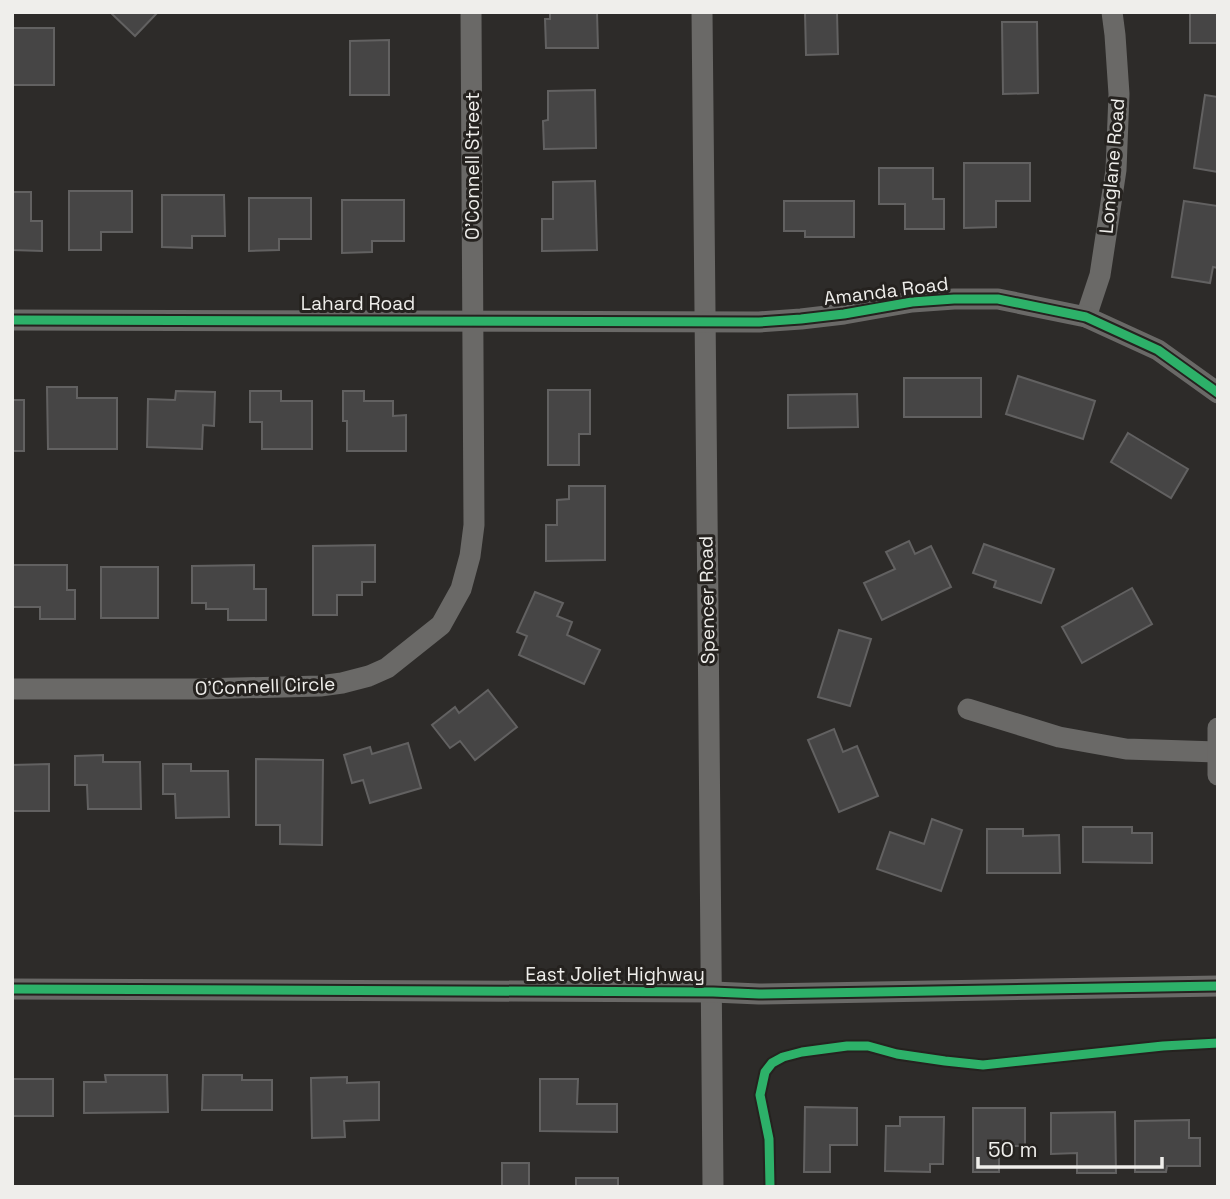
<svg xmlns="http://www.w3.org/2000/svg" width="1230" height="1199" font-family="'Space Grotesk',sans-serif">
<rect width="100%" height="100%" fill="#2d2b29"/>
<g fill="#464545" stroke="#626161" stroke-width="2">
<path d="M110,12h48l-23,24z"/>
<path d="M550,12h47l1,36h-52l-1,-29h5z"/>
<path d="M805,12h32l1,42 -32,1z"/>
<path d="M1190,12h28v55l-1,-24h-27z"/>
<path d="M1002,22h35l1,71 -35,1z"/>
<rect x="12" y="28" width="42" height="57"/>
<path d="M389,40v55h-39v-54z"/>
<path d="M595,90l1,58 -52,1 -1,-28 5,-1v-29z"/>
<path d="M1205,95l13,2v75l-24,-4z"/>
<path d="M964,163h66v38h-34v26l-32,1z"/>
<path d="M879,168h54v31h11v30h-39v-25h-26z"/>
<path d="M595,181l2,69 -55,1v-32h11v-37z"/>
<path d="M69,191h63v41h-31v18h-32z"/>
<path d="M12,192h19v29h11v30l-30,-1z"/>
<path d="M162,195h62l1,41h-33v12l-30,-1z"/>
<path d="M249,198h62v41h-32v11l-30,1z"/>
<path d="M342,200h62v41h-32v11l-30,1z"/>
<path d="M784,201h70v36h-49v-6h-21z"/>
<path d="M1184,201l34,5v62l-5,-1 -3,16 -38,-6z"/>
<path d="M1018,376l77,25 -12,38 -77,-25z"/>
<rect x="904" y="378" width="77" height="39"/>
<path d="M47,387h30v11h40v51h-69z"/>
<path d="M548,390h42v44h-11v31h-31z"/>
<path d="M176,391l39,1 -1,34 -11,-1 -1,24 -55,-2 1,-48 27,1z"/>
<path d="M250,391h31v10h31v48h-50v-27h-12z"/>
<path d="M343,391h21v10h29v15l13,-1v36h-59v-30h-4z"/>
<path d="M857,394l1,33 -70,1v-33z"/>
<rect x="12" y="400" width="12" height="51"/>
<path d="M1128,433l60,36 -17,29 -60,-36z"/>
<path d="M569,486h36v74l-59,1v-36h11v-25l12,-1z"/>
<path d="M909,541l6,13 16,-8 20,41 -69,33 -18,-37 31,-14 -9,-17z"/>
<path d="M984,544l70,25 -13,34 -47,-16 2,-6 -23,-8z"/>
<path d="M375,545v37h-13v13h-25v20h-24v-69z"/>
<path d="M12,565h55v25h8v29h-35v-12h-28z"/>
<path d="M254,565v24h12v31h-38v-11h-22v-6h-14v-37z"/>
<rect x="101" y="567" width="57" height="51"/>
<path d="M1132,588l20,36 -70,39 -20,-36z"/>
<path d="M535,592l28,11 -6,13 15,6 -5,13 33,15 -16,34 -65,-29 8,-19 -10,-4z"/>
<path d="M839,630l32,9 -21,67 -32,-9z"/>
<path d="M488,690l29,37 -42,33 -15,-19 -10,7 -18,-23 23,-18 4,6z"/>
<path d="M834,729l9,23 14,-6 21,50 -39,16 -31,-72z"/>
<path d="M408,743l13,45 -51,15 -7,-23 -11,3 -8,-28 26,-8 2,7z"/>
<path d="M103,755v7h37l1,47h-53l-1,-24h-12v-29z"/>
<path d="M256,759l67,1 -1,85 -42,-1v-19h-24z"/>
<path d="M49,764v47h-37v-46z"/>
<path d="M163,764h28v7h37l1,46 -53,1 -1,-24h-12z"/>
<path d="M932,819l30,11 -21,61 -64,-22 13,-37 34,12z"/>
<path d="M1083,827h49v6h20v30l-69,-1z"/>
<path d="M987,829h36v7l36,-1 1,38h-73z"/>
<path d="M105,1075h62l1,37 -84,1v-31h22z"/>
<path d="M203,1075h39v5h30v30h-70z"/>
<path d="M347,1077v6l32,-1v38l-35,1 1,16 -33,1 -1,-60z"/>
<rect x="12" y="1079" width="41" height="37"/>
<path d="M540,1079h38l-1,25h40v28l-77,-1z"/>
<path d="M805,1107l52,1v37h-27v27h-26z"/>
<path d="M973,1108h52v38h-26v26h-26z"/>
<path d="M1115,1112l1,61h-39v-20l-26,1v-41z"/>
<path d="M900,1117h44l-1,47h-13v8l-45,-1 1,-45h14z"/>
<path d="M1189,1120v18h11v28h-33l-1,6h-31v-51z"/>
<rect x="502" y="1163" width="27" height="24"/>
<rect x="576" y="1178" width="42" height="9"/>
</g>
<g fill="none" stroke-linecap="round" stroke-linejoin="round">
<g stroke="#6a6967" stroke-width="21">
<path d="M702,12c2,392 10,783 11,1175"/>
<path d="M1086,317l14,-42 16,-105 3,-76 -4,-59 -3,-23"/>
<path d="M12,320l747,2 42,-3 43,-5 68,-12 42,-3h44l88,18 72,33 60,43"/>
<path d="M12,689h187l121,-3 22,-3 27,-7 18,-8 54,-43 20,-36 9,-33 4,-31 -3,-513"/>
<path d="M968,709l91,28 67,12 91,3"/>
<path d="M1218,728v47"/>
<path d="M12,989l701,3 46,2 459,-8"/>
</g>
<g stroke="#25221f" stroke-width="13">
<g id="cycleway">
<path d="M12,320l747,2 42,-3 43,-5 68,-12 42,-3h44l88,18 72,33 60,43"/>
<path d="M12,989l701,3 46,2 459,-8"/>
<path d="M770,1187l-1,-48 -9,-44 5,-23 7,-9 11,-6 19,-5 45,-6h21l29,8 48,7 38,4 180,-19 55,-3"/>
</g>
</g>
<use href="#cycleway" stroke="#2db169" stroke-width="9"/>
</g>
<g text-anchor="middle" dominant-baseline="central" stroke-width="6" stroke-linejoin="round" paint-order="stroke">
<g font-size="19" fill="#efeeeb" stroke="#25221f">
<text transform="translate(472 166) rotate(-90)">O'Connell Street</text>
<text transform="translate(1112 166) rotate(-85)">Longlane Road</text>
<text transform="translate(886 291) rotate(-7)">Amanda Road</text>
<text x="358" y="303">Lahard Road</text>
<text transform="translate(707 600) rotate(-91)">Spencer Road</text>
<text transform="translate(265 686) rotate(-2)">O'Connell Circle</text>
<text x="615" y="974">East Joliet Highway</text>
</g>
</g>
<rect width="1230" height="1199" fill="none" stroke="#efeeeb" stroke-width="28"/>
<path d="M978 1157v10h184v-10" fill="none" stroke="#efeeeb" stroke-width="3.5"/>
<text x="988" y="1157" font-size="21" fill="#efeeeb" stroke="#25221f" stroke-width="5" paint-order="stroke">50 m</text>
</svg>
